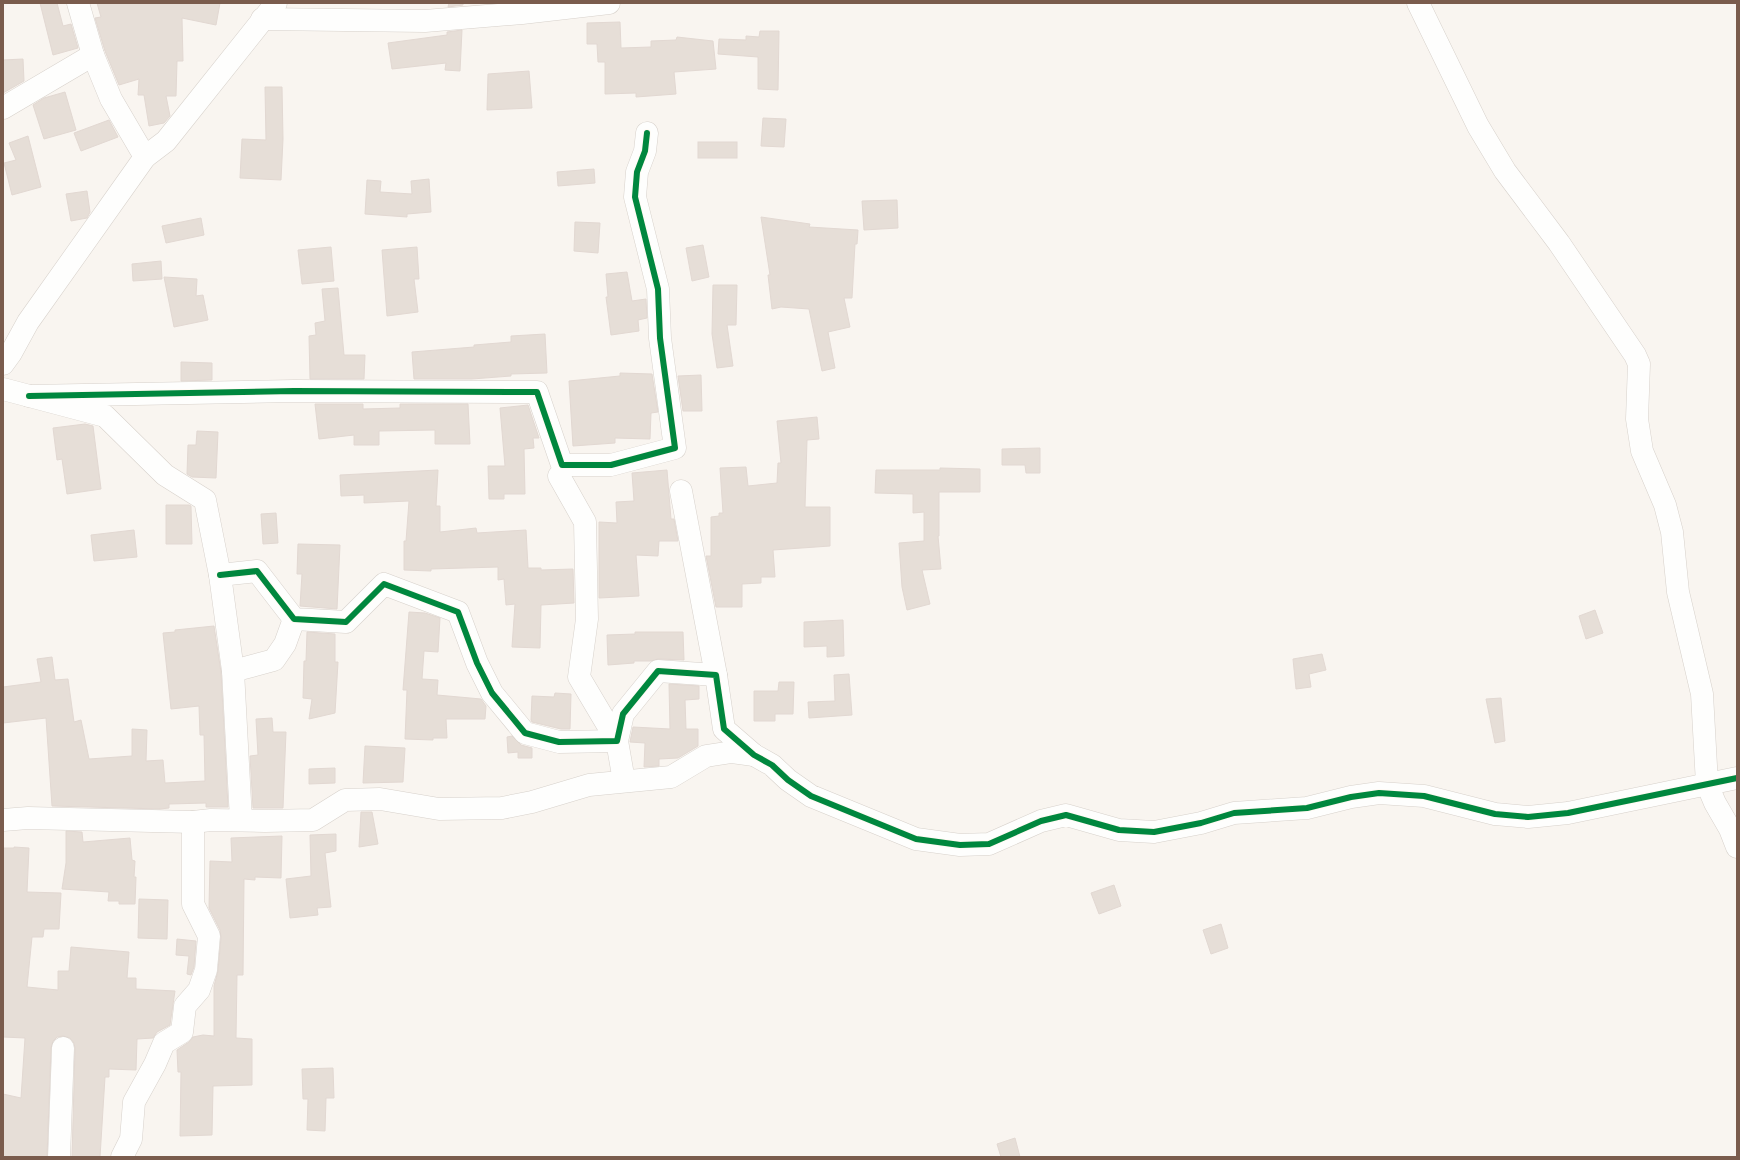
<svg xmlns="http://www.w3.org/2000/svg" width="1740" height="1160" font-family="'Open Sans',sans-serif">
<rect width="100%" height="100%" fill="#f9f5f0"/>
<g fill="#e6ded7" stroke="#e2d8d2">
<path d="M40,3h17l6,23 8,-2 7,24 -25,7z"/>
<path d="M97,3h123l-4,22 -34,-7 1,43h-6l-1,35h-10l4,20 -6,7 -15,3 -5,-31h-6l1,-16 -20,6 -14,-34 -10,-33 6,-1z"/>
<path d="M449,3h14v2l-15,2z"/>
<path d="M620,22l1,26 30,-1v-6l25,-1 1,-3 36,4 3,28 -42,3 2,22 -40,3v-4l-31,1v-32h-7l-1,-18h-10v-21z"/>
<path d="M462,30l-2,41 -15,-1 1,-7 -54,6 -4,-26 59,-8v-3z"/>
<path d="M760,31h19l-1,59 -20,-1v-32l-40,-3 1,-15 27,1v-4l13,1z"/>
<path d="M23,59l1,22 -21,12v-33z"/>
<path d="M529,71l3,37 -45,2 1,-36z"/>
<path d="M265,87h17l1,52 -2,41 -41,-2 2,-39 24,1z"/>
<path d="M65,92l11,38 -32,9 -11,-34 11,-7z"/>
<path d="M763,118l23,1 -2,28 -23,-1z"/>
<path d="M109,120l9,17 -37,14 -7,-18z"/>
<path d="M28,136l13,51 -29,8 -8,-32 12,-3 -7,-17z"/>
<rect x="698" y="142" width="39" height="16"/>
<path d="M594,169l1,14 -37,3 -1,-14z"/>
<path d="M429,179l2,33 -24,2v3l-42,-3 2,-34 14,1 -1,11 32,2 -1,-13z"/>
<path d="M87,191l3,21 -3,6 -16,3 -5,-27z"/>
<path d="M897,200l1,28 -34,2 -2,-29z"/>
<path d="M761,217l49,7 -1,3 49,3 -1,14h-2l-3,54h-8l6,29 -22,5 7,36 -13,3 -13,-62 -28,-2 -9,2 -4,-34h2z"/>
<path d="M201,218l3,17 -38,8 -4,-17z"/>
<path d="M575,222l25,1 -2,30 -24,-2z"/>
<path d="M703,245l6,32 -17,4 -6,-33z"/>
<path d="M331,247l3,34 -32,3 -4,-34z"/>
<path d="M417,247l2,32h-5l4,33 -31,4 -5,-66z"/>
<path d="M161,261l1,18 -29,2 -1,-17z"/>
<path d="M627,272l5,29 14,-2 1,19 -9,2 1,11 -28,4 -5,-38h2l-2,-23z"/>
<path d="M164,277l33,2 -1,17 7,-1 5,25 -34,7z"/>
<path d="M713,285h24l-1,40h-9l6,41 -16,2 -5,-34z"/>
<path d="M338,288l6,67h21l-1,24h-54l-1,-43 7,-1 -1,-12 10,-2 -3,-32z"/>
<path d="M545,334l2,39 -36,1v2l-39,3h-58l-2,-27 62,-5v-2l37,-3v-6z"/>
<path d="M181,362l31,1v17l-31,1z"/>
<path d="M620,373l32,1 6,38 -7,1 -1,26 -35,-1v5l-42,3 -4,-65 51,-5z"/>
<path d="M701,375l1,36h-19l-5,-35z"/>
<path d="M315,404h48v5l37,-1v-4h68l2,40h-35v-14l-56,1v14h-25v-10l-35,4z"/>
<path d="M528,405l11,33h-6l1,10 -10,1 1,45h-21v5h-15l-1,-33h17l-5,-58z"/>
<path d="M817,417l2,22 -12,1 -2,67h25v39l-57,4 2,27h-14v6l-19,1v23h-26l-10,-51h5v-39l8,-1v-3h4l-3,-45 26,-1 2,19 29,-3 1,-20h3l-4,-42z"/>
<path d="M85,424l8,2 8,63 -34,5 -5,-35 -5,1 -4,-32z"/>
<path d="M197,431l21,1 -2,46 -24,-1 -5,-3 1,-29h8z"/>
<path d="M1040,448v25h-14l-1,-8h-23v-16z"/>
<path d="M940,468l40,1v23h-41v44h-1l3,33 -19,1 8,34 -23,6 -5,-23 -3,-44 25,-2v-29l-11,1v-19l-38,-1 1,-23h64z"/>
<path d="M438,470l-2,36h4v26l36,-4 1,5 49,-3 2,38h13v2l32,-1 1,34 -33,2 -1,43 -28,-1 3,-43 -9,1 -2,-26 -6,1v-13l-67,2v2l-27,-1v-29h2l3,-40 -45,2v-8l-23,1 -1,-21z"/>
<path d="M667,470l4,49h3l4,22h-19l-1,15 -22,-1 3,41 -40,2v-76l18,1 -1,-21 18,-1 -2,-28z"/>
<path d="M166,505h23l2,1 1,38h-26z"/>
<path d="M276,513l2,30 -15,1 -2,-30z"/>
<path d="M134,530l3,27 -43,4 -3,-26z"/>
<path d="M298,544l42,1 -3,64 -37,-3 2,-32h-5z"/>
<path d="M1595,610l8,23 -17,6 -7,-23z"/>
<path d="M409,612l16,1 15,5 -2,34 -14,-1 -2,28 16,1 -1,15 44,4 5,7 -1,13h-39l1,19h-14v2l-28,-1 2,-49h-4z"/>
<path d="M843,620l1,36 -17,1v-11l-23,1v-25z"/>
<path d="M214,626l7,46 7,135h-22v-4l-37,1v4l-9,1 -108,-3 -6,-88 -43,5v-36l38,-5 -4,-23 15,-2 3,23 13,-1 6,43 7,-2 8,39 43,-3v-27l15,1 -1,31 17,-1 2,23 40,-2 -1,-46h-4l-1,-29 -28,3 -8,-76 12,-1v-2z"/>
<path d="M307,632l28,2v28h3l-3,51 -26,6 3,-20 -9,-1 1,-37h2z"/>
<path d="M635,632h48l1,28 -26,-1 -7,2h-17v2l-26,2 -1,-30 28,-1z"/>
<path d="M1322,654l4,16 -17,4 2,13 -15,2 -3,-30z"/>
<path d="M849,674l3,41 -43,3 -1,-16 27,-1 -1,-26z"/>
<path d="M779,682h15l-1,32h-18v7h-21v-30h24z"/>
<path d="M669,684l30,2v13l-14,1 1,29h12v17l-20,12 -19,1v7l-15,1 1,-24 -15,-1 3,-15 37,2z"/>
<path d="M555,693l16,1 -1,35h-9l-29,-7 -1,-2 1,-24 22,1z"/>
<path d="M1501,698l4,43 -10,2 -9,-44z"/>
<path d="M272,718l1,14h13l-3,76h-30l-3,-52 8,-1 -2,-36z"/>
<path d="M512,736l9,9 11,3v10h-14v-6l-10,1 -1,-16z"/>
<path d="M365,746l40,2 -2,34 -40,1z"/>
<path d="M335,768v15l-26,1v-15z"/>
<path d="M361,812h11l6,32 -19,3z"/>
<path d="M66,831l16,1 1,10 47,-4 2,22 3,1 -1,16h2l-1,27h-16v-3h-11l1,-9 -47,-3 4,-26z"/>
<path d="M336,834v17l-11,2 6,54 -14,1 1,7 -28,3 -4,-39 25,-3 -1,-41z"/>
<path d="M282,836l-1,42 -26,-1v3l-11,-1 -1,96h-6l-1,63 16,1v46l-39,1 -1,49 -32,1 1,-64h-3l-1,-22 12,-8 4,-5 10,-2 11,1v-50l4,-15 3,-34 -1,-7 -11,-22 1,-47 22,1 -1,-24z"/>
<path d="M14,847l15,1 -2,44 34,1 -2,36h-15l-1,8h-11l-5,50 31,3v-19h11l2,-24 58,5 -2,26h9v11l39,2 -5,34 -13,7 -4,6 -16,1 -1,31 -27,-1v8h-4l-5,80h-28l3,-109 -1,-5 -4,-5 -7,-2 -6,1 -4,4 -2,7 -4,109h-44v-63l18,4 4,-60 -22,-1v-189h11z"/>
<path d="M1114,885l7,21 -22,8 -8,-21z"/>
<path d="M139,899l29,1 -1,39 -29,-1z"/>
<path d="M1221,924l7,24 -17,6 -8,-24z"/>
<path d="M177,939l19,2 -2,26 -3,8 -4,-1 2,-18 -13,-1z"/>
<path d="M333,1068l1,30h-8l-1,33 -18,-1 1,-31h-5l-1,-30z"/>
<path d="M1015,1138l5,19h-19l-4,-13z"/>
</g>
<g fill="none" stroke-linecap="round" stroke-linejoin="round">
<g stroke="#d7d1cb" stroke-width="23">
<g id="minor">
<path d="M78,3l15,52 18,44 34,58"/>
<path d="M1418,3l60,123 27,45 54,72 76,112 4,9 -2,55 5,32 23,54 7,27 6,60 24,102 5,90 8,19 15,26 7,18"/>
<path d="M262,19l163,2 97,-8 87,-10"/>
<path d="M3,108l90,-53"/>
<path d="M3,364l8,-11 17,-31 117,-165 21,-16 110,-138"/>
<path d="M3,389l102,27 60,59 40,25 15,75 13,96 8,149"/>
<path d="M29,396l265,-5 243,1 25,73h49l64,-17 -15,-110 -2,-49 -23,-92 2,-25 8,-21 2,-18"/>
<path d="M559,476l26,46 2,97 -8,58 38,64 7,40"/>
<path d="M681,491l35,184"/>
<path d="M220,575l37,-4 37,48 52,3 38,-38 74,28 19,51 15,30 33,40 34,9 58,-1 6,-27 35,-43 58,4 8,54 30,26 18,10 16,15 23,16 105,43 44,6 29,-1 52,-23 25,-6 53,15 35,2 47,-9 33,-10 73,-5 44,-11 28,-4 45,3 71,18 33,3 40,-4 169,-35"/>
<path d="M233,671l41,-11 11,-16 9,-25"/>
<path d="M3,820l25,-2 165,4 18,-2 54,1 48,-1 32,-20 35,-1 59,10 63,-1 30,-6 57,-17 82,-8 35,-21 26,-4 22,3"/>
<path d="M59,1157l4,-109"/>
<path d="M122,1157l9,-18 3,-37 21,-38 9,-21 18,-11 3,-26 14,-16 7,-20 3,-34 -16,-32v-82"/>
</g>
</g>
<use href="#minor" stroke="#fefefd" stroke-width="22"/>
<g stroke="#fffaf3" stroke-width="8">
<g id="cycleway">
<path d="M29,396l265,-5 243,1 25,73h49l64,-17 -15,-110 -2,-49 -23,-92 2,-25 8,-21 2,-18"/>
<path d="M220,575l37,-4 37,48 52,3 38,-38 74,28 19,51 15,30 33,40 34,9 58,-1 6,-27 35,-43 58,4 8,54 30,26 18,10 16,15 23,16 105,43 44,6 29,-1 52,-23 25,-6 53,15 35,2 47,-9 33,-10 73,-5 44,-11 28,-4 45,3 71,18 33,3 40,-4 169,-35"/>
</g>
</g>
<use href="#cycleway" stroke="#00873e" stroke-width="6"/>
</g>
<rect width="1740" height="1160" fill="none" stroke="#7a5c4d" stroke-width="8"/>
</svg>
